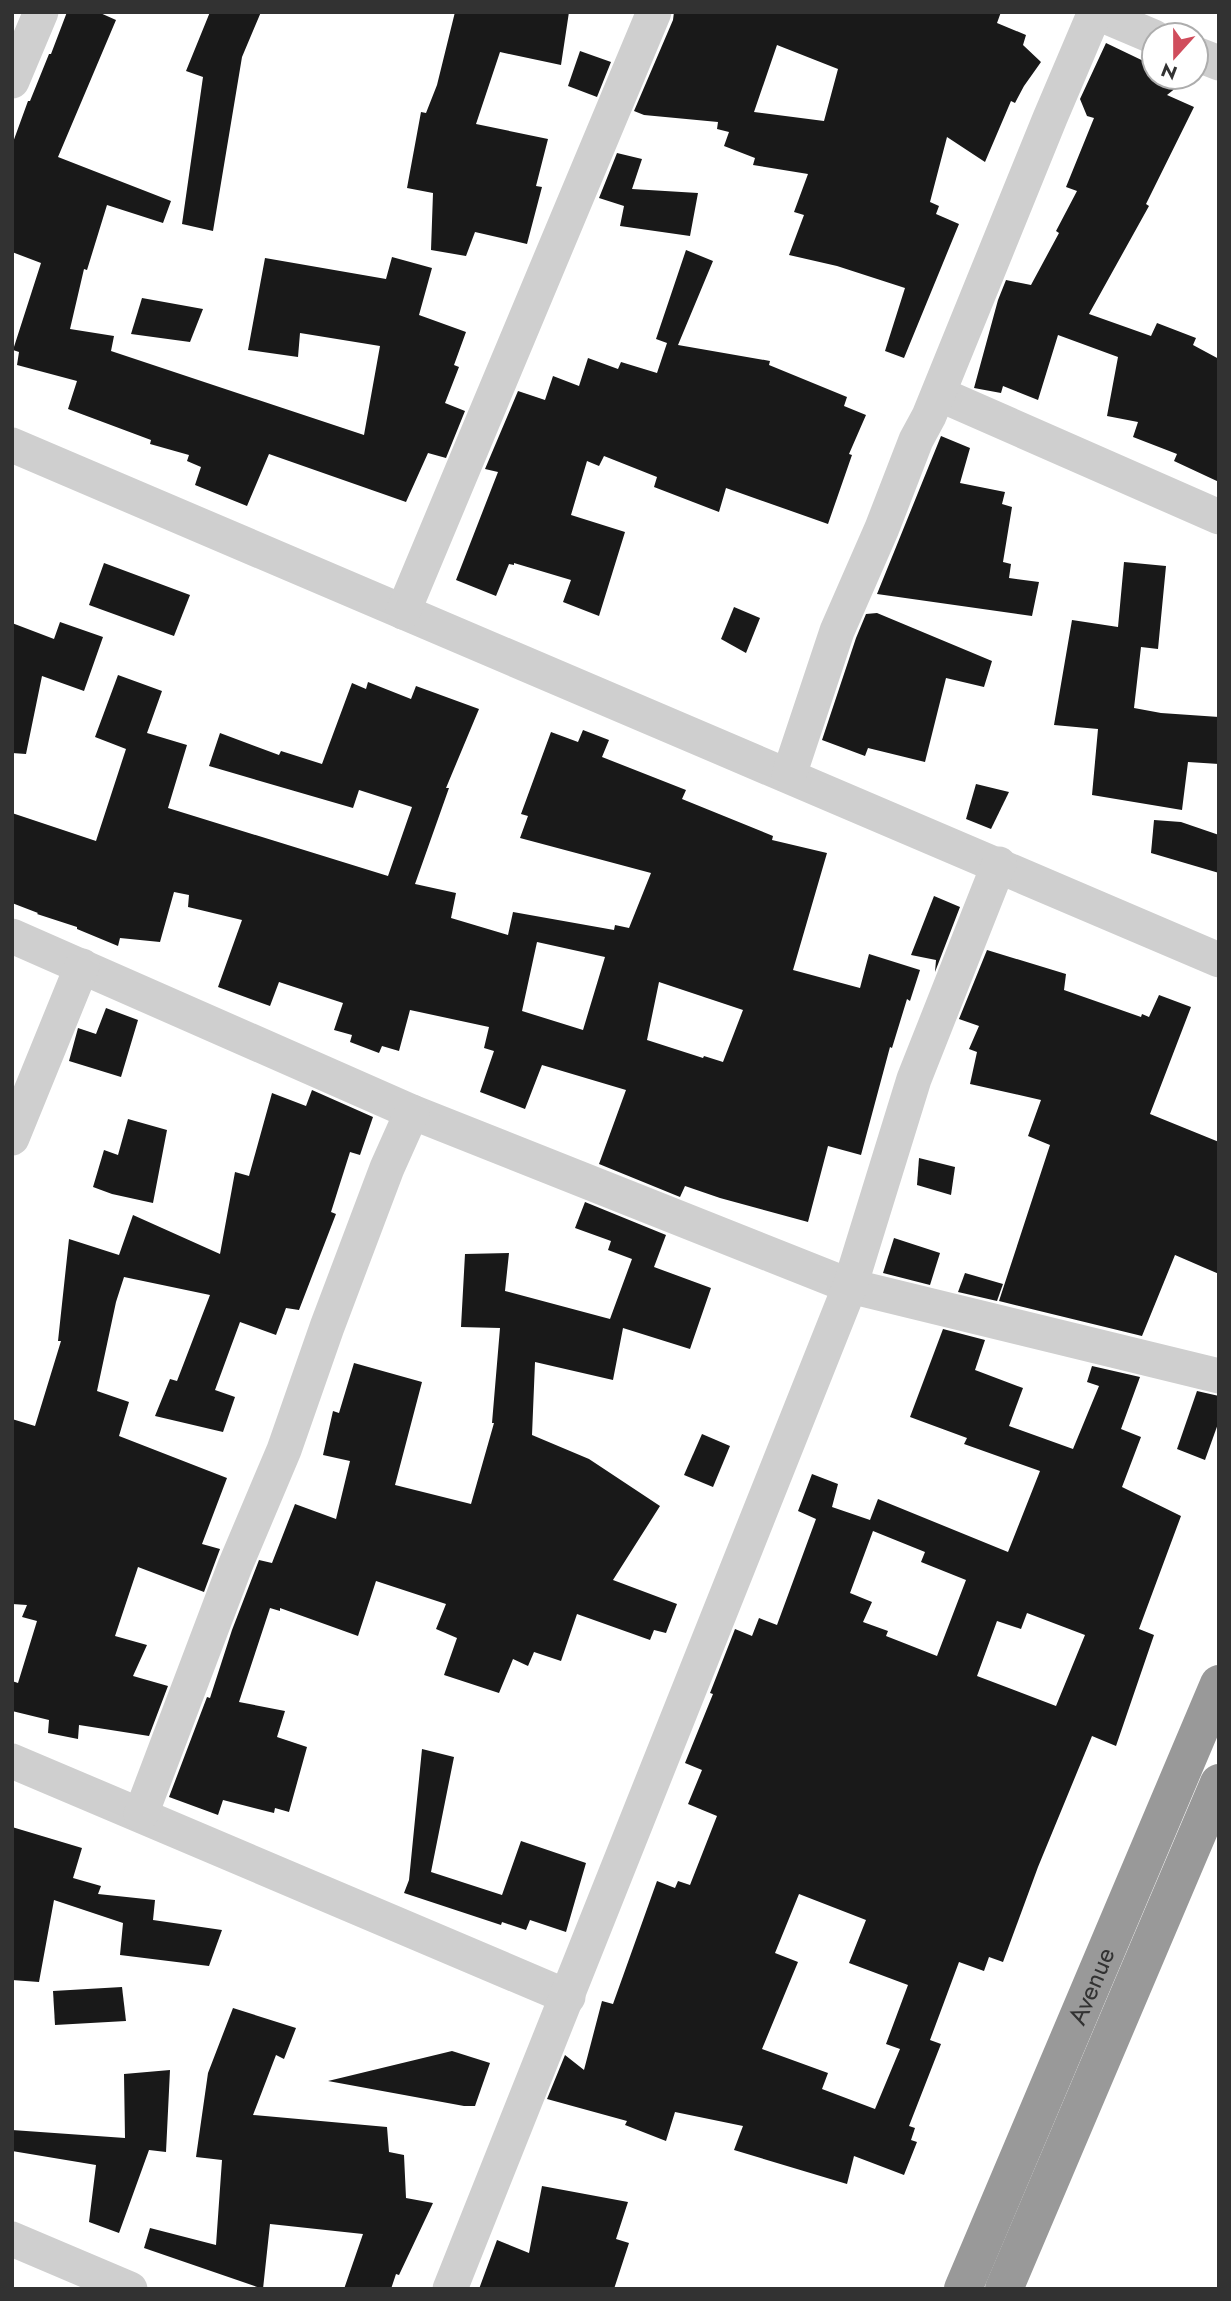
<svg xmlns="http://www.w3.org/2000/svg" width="1231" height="2301" font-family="Jost,sans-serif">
<rect width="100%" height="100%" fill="#fff"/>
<g fill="#191919" fill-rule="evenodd">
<path d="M67,12h31l18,8 -58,137 113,44 -8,22 -56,-18 -20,65 -3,-1 -14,60 44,7 -3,15 253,84 16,-89 -80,-13 -2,24 -50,-7 17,-92 121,21 6,-22 40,11 -13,47 47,17 -12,33 5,2 -14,36 20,8 -19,47 -18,-5 -22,49 -137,-48 -22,52 -52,-21 6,-18 -14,-6 2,-6 -39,-11 1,-4 -83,-31 9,-28 -60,-16 2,-13 -6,-2 28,-87 -29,-11v-107l16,-44h2l19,-47h2z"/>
<path d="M210,12h51l-19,45 -29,174 -31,-7 21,-147 -17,-6z"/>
<path d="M455,12h114l-8,53 -61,-13 -24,72 72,15 -12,47 6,1 -15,57 -52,-12 -9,24 -35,-6 2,-57 -26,-5 14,-76 5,1 11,-28z"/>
<path d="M674,12h327l-4,11 29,12 -3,10 18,17 -17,24 -9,17 -4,-2 -26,61 -38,-25 -17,65 9,4 -3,8 23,10 -55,134 -19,-7 20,-63 -68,-22 -48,-11 15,-40 -10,-3 14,-38 -55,-9 2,-7 -31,-12 5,-14 -12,-3 1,-7 -74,-7 -10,-4 39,-91zM777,45l61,24 -14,52 -70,-9z"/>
<path d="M1106,43l48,23v11h16l-2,6 9,4 -10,8 27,12 -48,97 3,2 -60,108 62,22 6,-13 39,15 -3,7 26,14v123l-45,-21 3,-7 -44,-17 5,-15 -31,-6 11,-59 -60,-22 -20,65 -35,-14 -2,7 -27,-5 24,-88 8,-20 25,5 28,-52 -3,-2 21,-40 -11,-4 28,-69 -7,-2 -7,-17z"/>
<path d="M580,51l31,11 -14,35 -29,-11z"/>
<path d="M617,153l25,6 -10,30 66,4 -8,43 -70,-10 4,-20 -25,-8z"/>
<path d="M686,250l27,11 -35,84 92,16 -1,4 78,32 -3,9 22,9 -17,39 3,1 -24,69 -102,-36 -7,24 -65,-25 3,-10 -53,-21 -5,10 -12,-5 -16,54 54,17 -26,84 -36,-14 8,-22 -57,-17v2l-5,-1 -13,32 -40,-16 42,-108 -13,-3 33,-78 27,9 8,-24 26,10 9,-28 30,11 3,-7 36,11 10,-30 -11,-4z"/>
<path d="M142,298l61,11 -13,33 -59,-8z"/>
<path d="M941,436l29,12 -10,35 45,9 -3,12 10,3 -9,55 8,2 -2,14 30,4 -7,34 -155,-22z"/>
<path d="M1124,562l42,4 -8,83 -17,-2 -7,61 27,5 58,4v47l-31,-2 -6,48 -90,-15 6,-66 -44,-4 18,-105 46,7z"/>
<path d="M104,563l86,32 -16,41 -85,-31z"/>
<path d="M734,607l26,11 -14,35 -25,-14z"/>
<path d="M877,613l115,48 -8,26 -38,-9 -21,84 -57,-14 -3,8 -43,-16 34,-102 10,-24z"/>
<path d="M60,622l43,15 -19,54 -42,-15 -16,78 -14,-1v-130l42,16z"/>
<path d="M118,675l44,16 -15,42 40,12 -19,63 220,68 24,-69 -53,-17 -6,18 -144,-42 11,-33 59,22 2,-4 41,13 30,-81 14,6 2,-7 43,17 5,-13 63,23 -33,79h3l-34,96 41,9 -5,25 57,17 5,-23 101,18 1,-5 14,3 22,-55 -131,-35 8,-22 -7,-2 30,-82 27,10 5,-12 26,10 -7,17 84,33 -4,9 91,37 -1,4 55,13 -34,117 67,18 9,-34 51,16 -10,31 -3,-2 -15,49 -2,-1 -29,108 -33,-9 -20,76 -88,-24 -35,-12 -5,11 -81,-33 27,-74 -84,-25 -17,44 -45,-17 14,-41 -10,-3 5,-21 -79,-17 -11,41 -17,-5 -3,7 -29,-11 2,-7 -18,-5 9,-27 -64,-21 -9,24 -52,-19 24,-67 -54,-13 1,-12 -15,-3 -14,50 -40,-4 -2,8 -41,-17v-2l-40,-13 1,-1 -26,-10v-90l84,28 30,-92 -31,-12zM537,942l68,15 -22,73 -61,-19zM659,982l84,28 -20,52 -19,-6 -1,2 -56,-18z"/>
<path d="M976,784l33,8 -18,37 -25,-10z"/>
<path d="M1154,820l27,2 38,13v38l-68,-20z"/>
<path d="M934,896l26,11 -25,65 1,-12 -25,-5z"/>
<path d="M987,950l79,24 -2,16 77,27 1,-3 7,3 10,-22 32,12 -41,107 69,28v132l-44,-19 -33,81 -143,-35 51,-156 -22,-9 13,-36 -71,-16 7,-32 -8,-3 10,-23 -20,-7z"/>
<path d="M106,1008l32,12 -17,57 -52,-16 9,-33 18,6z"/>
<path d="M312,1090l61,27 -13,38 -10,-3 -19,60 5,2 -37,96 -13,-2 -10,27 -36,-13 -25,68 20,7 -12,35 -68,-16 15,-37 7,2 33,-86 -86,-18 -8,25 -19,89 32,11 -10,34 108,42 -25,66 18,5 -16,43 -66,-25 -23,69 32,9 -14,31 35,10 -19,50 -70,-11 -1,14 -30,-6 1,-13 -37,-9v-30l6,2 19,-62 -15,-4 5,-12 -15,-1v-185l23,7 26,-85h-3l11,-102 50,16 14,-40 87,39 15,-82 14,4 23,-83 34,13z"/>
<path d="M128,1119l39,11 -14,73 -41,-9 -19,-7 11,-37 14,5z"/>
<path d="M919,1158l36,9 -4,28 -34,-10z"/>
<path d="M585,1202l81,33 -12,32 57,21 -21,61 -67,-21 -10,52 -78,-18 -3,73 57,24 71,47 -47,74 64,24 -11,29 -12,-3 -4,10 -73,-26 -16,47 -27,-9 -6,14 -15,-7 -14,34 -55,-18 13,-37 -21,-9 10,-25 -70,-23 -18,55 -78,-28v3l-10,-3 -31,94 46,9 -8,26 30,10 -18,65 -14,-4 -1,5 -51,-13 -5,15 -49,-18 38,-100 3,1 22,-68 27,-70 13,3 23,-59 41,15 14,-58 -27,-6 10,-44 6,2 15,-50 68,19 -27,103 76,19 23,-81h-2l8,-95 -39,-1 4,-73 44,-1 -4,38 105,28 22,-60 -24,-9 3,-9 -36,-13z"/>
<path d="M894,1238l46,15 -10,32 -47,-12z"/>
<path d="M965,1273l38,11 -6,17 -39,-9z"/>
<path d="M943,1329l42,11 -10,30 48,18 -14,38 64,23 26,-63 -12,-4 5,-16 48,11 -19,52 20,8 -19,50 59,29 -42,113 15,6 -38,111 -24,-10 -54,131 -35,95 -14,-5 -5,14 -25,-9 -29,78 11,4 -32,82 6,2 -4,12 6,2 -13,33 -50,-19 -7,28 -113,-34 9,-24 -68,-14 -9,29 -41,-16 2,-4 -80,-22 18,-44 19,15 18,-69 11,3 44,-123 18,7 3,-7 12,4 27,-69 -29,-12 14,-34 -17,-7 28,-69 -3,-1 25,-64 17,7 7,-18 18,7 39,-106 -18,-8 14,-37 26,10 -6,23 38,13 8,-21 130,53 32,-81 -76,-27 3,-6 -57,-21zM873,1531l52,21 -4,10 45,18 -29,76 -51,-20 2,-5 -25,-9 9,-20 -22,-9zM1027,1613l58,22 -29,71 -79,-30 20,-55 24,8zM799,1894l67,26 -17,43 59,22 -22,59 14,5 -25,60 -53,-20 6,-16 -66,-24 36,-87 -23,-9z"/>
<path d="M1197,1391l22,5v25l-14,39 -28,-11z"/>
<path d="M702,1434l28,12 -17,41 -29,-12z"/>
<path d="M422,1749l32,8 -23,115 71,23 19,-54 65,22 -20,69 -36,-12 -4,10 -24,-8 -1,3 -97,-32 5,-13z"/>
<path d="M12,1827l70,21 -9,30 28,8 -3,8 57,6 -2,20 69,10 -13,36 -89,-11 3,-32 -69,-23 -15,82 -27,-2z"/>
<path d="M122,1987l4,34 -71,4 -2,-34z"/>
<path d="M233,2008l63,20 -12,31 -8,-4 -23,60 134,12 2,25 15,3 2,43 27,5 -34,72 -3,-1 -5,15h-47l19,-55 -93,-10 -7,65 -119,-41 6,-20 66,17 6,-85 -26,-3 12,-84z"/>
<path d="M452,2051l38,12 -15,43h-11l-136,-25z"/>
<path d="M170,2070l-4,82 -17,-2 -30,83 -30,-11 7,-57 -84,-14v-21l113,8 -1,-64z"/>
<path d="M542,2186l86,16 -12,37 13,4 -15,46h-135l18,-49 32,13z"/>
</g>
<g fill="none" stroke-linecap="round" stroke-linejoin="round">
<g stroke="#cfcfcf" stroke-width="35">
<path d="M1095,12l59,25"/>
<path d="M1196,54l23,9"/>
<path d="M12,81l29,-69"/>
<path d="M939,394l280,123"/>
<path d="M12,445l1207,515"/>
<path d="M403,612l251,-600"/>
<path d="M789,775l48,-144 45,-103 34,-88 13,-24 121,-298 45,-106"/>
<path d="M12,936l400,176 438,174 369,90"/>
<path d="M12,1138l70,-172"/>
<path d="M12,1761l556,236"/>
<path d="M141,1814l94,-248 49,-116 43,-123 60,-159 25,-56"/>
<path d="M12,2239l118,50"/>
<path d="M450,2289l400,-1003 64,-207 85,-215"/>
</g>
<g stroke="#999" stroke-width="38">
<path id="s1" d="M963,2289l256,-605"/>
<path d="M1004,2289l215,-506"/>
</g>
</g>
<g text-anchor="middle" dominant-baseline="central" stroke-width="7" stroke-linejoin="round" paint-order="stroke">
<g font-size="26" fill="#323232" stroke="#fff">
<text stroke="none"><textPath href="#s1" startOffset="329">Avenue</textPath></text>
</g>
</g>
<rect width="1231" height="2301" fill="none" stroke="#323232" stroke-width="28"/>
<g transform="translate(1175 56) rotate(201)"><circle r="33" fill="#ffffff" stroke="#adadad" stroke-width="2"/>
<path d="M0-5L12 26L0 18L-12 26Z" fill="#d04d5c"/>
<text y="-10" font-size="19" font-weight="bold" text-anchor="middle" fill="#323232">N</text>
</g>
</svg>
